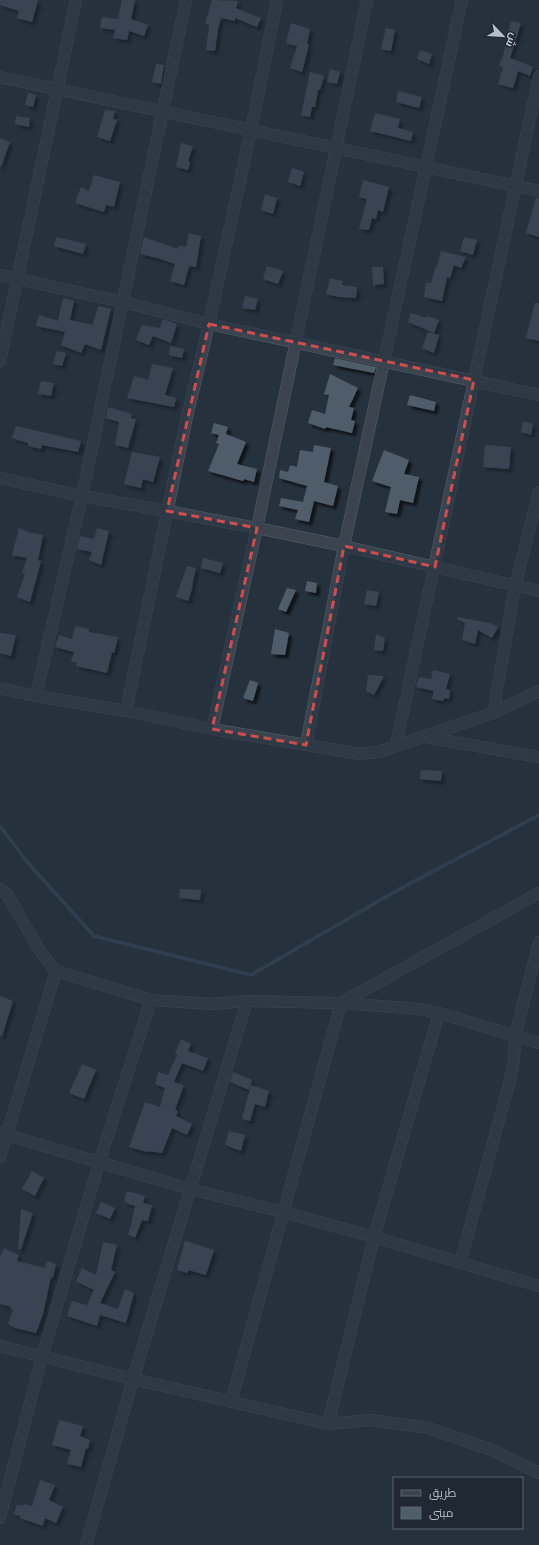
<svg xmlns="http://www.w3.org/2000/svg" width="539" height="1545" font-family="Inter,Cairo,sans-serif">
<defs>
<filter id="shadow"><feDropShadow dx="3.5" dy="3.5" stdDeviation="1" flood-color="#0009"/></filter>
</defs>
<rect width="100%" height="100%" fill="#26313e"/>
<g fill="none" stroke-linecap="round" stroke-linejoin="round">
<path stroke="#3c5066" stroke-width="3.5" d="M0,826l28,37 66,73 157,39 145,-84 143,-76"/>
</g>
<g fill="#4f5c69" filter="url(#shadow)">
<path d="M0,0h38l-6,22 -15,-4 2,-7 -19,-6z"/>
<path d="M122,0h13l-4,19 17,6 -4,11 -15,-5 -2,9 -14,-2 2,-8 -15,-2 2,-11 16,2z"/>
<path d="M212,0l26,1 -2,7 25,10 -4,9 -22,-9v3l-14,-3 -3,11 -3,22 -9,-1 3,-25 -4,-1z"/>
<path d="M511,21l10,2 -11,35 23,9 -3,9 -12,-5 -5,17 -15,-4 5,-16 -4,-3 4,-9z"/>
<path d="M291,23l19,6 -3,15 2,1 -7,27 -12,-4 7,-22 -11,-3z"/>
<path d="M386,28l9,2 -4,21 -10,-2z"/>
<path d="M420,50l12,4 -3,10 -12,-5z"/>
<path d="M156,64l8,1 -3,19 -9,-2z"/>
<path d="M330,69l10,3 -3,12 -10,-2z"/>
<path d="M310,72l14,4 -4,14h-2l-3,17h-3l-2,10 -9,-2z"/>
<path d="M398,91l24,6 -3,11 -23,-6z"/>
<path d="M28,93l8,2 -3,12 -8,-2z"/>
<path d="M105,110l10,1 -2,8 4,1 -7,21 -13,-4z"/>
<path d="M375,113l25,6 -2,9 15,4 -2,9 -41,-10z"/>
<path d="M16,116l14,2 -1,9 -14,-3z"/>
<path d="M0,138l10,4 -9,25 -1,-1z"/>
<path d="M181,143l12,3 -5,15 2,1 -2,8 -12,-3z"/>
<path d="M292,168l12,4 -4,14 -12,-4z"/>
<path d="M94,175l26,7 -6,25 -8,-2 -2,7 -29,-9 6,-16 8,4z"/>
<path d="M363,180l26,7 -6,25 -5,-2 -2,9 -4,-1 -3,12 -10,-1 8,-30 -8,-2z"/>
<path d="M265,194l12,4 -4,16 -12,-4z"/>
<path d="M536,198h3v39l-13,-4z"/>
<path d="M189,233l12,3 -5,31 -7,-1 -5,19 -14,-4 5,-17 -18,-6 -17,-4 4,-17 34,12v-3l8,1z"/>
<path d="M56,237l30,7 -3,10 -29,-8z"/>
<path d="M464,237l13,3 -4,15 -13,-4z"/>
<path d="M441,251l25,6 -5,11 -7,-3 -4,13 -3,-1 -5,24 -18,-4 2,-14h5l5,-17h1z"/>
<path d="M267,266l16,5 -5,13 -15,-5z"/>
<path d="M372,267h11l1,17 -11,1z"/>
<path d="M330,278l13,3 -1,4 15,2 -1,11 -17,-1 -13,-3z"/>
<path d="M245,296l13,3 -3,11 -13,-2z"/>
<path d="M63,298l11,3 -4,19 23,5 5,-19 13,3 -10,41 -16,-6 -4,9 -20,-8 4,-13 -29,-6 3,-11 19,6z"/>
<path d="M535,303h4v38l-13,-3z"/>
<path d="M411,313l15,5 1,-2 12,4 -5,13 -26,-11z"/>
<path d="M163,319l14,5 -6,19 -18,-7 -4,9 -13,-5 6,-15 18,3z"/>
<path d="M428,332l11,3 -5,18 -12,-5z"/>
<path d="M170,346l14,3 -2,9 -13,-3z"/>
<path d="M57,351l9,2 -4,13 -9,-2z"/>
<path d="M335,358l41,9 -2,6 -41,-8z"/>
<path d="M152,364l21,4 -8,27 11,3 -2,9 -47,-9 7,-22 14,4z"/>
<path d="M330,374l28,14 -9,19 5,1 -3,12 4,1 -3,12 -26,-6 -1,2 -17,-6 4,-13 13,4 4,-19 -5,-1z"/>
<path d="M41,381l13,2 -3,13 -13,-2z"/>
<path d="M410,395l26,7 -2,9 -27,-6z"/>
<path d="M108,407l24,7 -1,4 5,1 -8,29 -13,-3 4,-23 -13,-4z"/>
<path d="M523,421l10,3 -2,11 -10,-3z"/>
<path d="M214,423l14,4 -2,7 20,8 -9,22 20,5 -3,13 -10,-3 -1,2 -35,-10 11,-27 -3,-1 3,-8 -8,-2z"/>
<path d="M16,426l65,15 -3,11 -36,-7 -1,4 -13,-3v-3l-16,-5z"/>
<path d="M314,445l17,3 -7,34 14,4 -5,20 -19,-5 -5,21 -14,-3 3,-9 -19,-4 2,-8 22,4 4,-16 -28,-8 1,-8 8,2 2,-7 7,2 3,-17 13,2z"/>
<path d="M485,445l26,2 -2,22 -26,-2z"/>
<path d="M384,450l25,10 -5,14 15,3 -6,26 -13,-3 -3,14 -12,-2 6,-25 -19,-6z"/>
<path d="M132,452l28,5 -7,25 -10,-3 -2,9 -17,-4z"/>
<path d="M19,528l9,4 15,3 -5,25 3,1 -11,41 -13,-5 8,-23 -3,-1 5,-15 -15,-3z"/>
<path d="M97,528l12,3 -8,34 -12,-5 3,-8 -15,-3 3,-13 14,3z"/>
<path d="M203,558l20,5 -3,10 -19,-5z"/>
<path d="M187,566l9,2 -4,18h1l-5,15 -12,-4z"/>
<path d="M307,581l10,2 -1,10 -11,-2z"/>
<path d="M287,588l9,2 -10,22 -8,-3z"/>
<path d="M367,590l12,2 -3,14 -12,-2z"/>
<path d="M457,617l33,6 8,4 -6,11 -14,-8 -3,14 -13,-4 3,-17 -8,-4z"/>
<path d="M75,626l14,3v3l29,5 -4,16 -2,-1 -5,21 -31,-7 1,-3 -6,-2 3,-9 -19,-5 4,-12 13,4z"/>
<path d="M275,629l14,4 -4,22 -14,-1z"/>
<path d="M0,633l16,2 -5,21 -11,-3z"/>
<path d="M376,634l9,4 -2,13 -9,-1z"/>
<path d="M433,670l17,4 -4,15 4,1 -1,9 -5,-1 -1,3 -11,-2 2,-8 -18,-4 3,-10 12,2z"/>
<path d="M368,675l16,1 -10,19 -8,-4z"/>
<path d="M250,680l8,3 -5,18 -10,-3z"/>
<path d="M421,770l21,1 -1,10 -21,-2z"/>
<path d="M180,889l21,1 -1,10 -21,-2z"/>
<path d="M0,996l13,5 -11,35h-2z"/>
<path d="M181,1039l10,5 -3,7 20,7 -5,13 -21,-8 -8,19 10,3 -9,25 3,1 -2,5 16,8 -5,11 -15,-7 -10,25 -14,-2 -1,1 -18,-5 16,-45 15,5 5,-19 -10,-4 3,-12 10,3 9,-20 -2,-1z"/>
<path d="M82,1064l14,6 -12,29 -15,-6z"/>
<path d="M233,1072l19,8 -3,10 -19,-8z"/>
<path d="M251,1085l18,6 -4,16 -10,-3 -5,17 -8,-2z"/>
<path d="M229,1131l16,4 -4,16 -16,-6z"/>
<path d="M32,1171l12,7 -9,18 -13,-7z"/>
<path d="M127,1191l18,5 -2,7 9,2 -4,16 -6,-1 -7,18 -7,-4 3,-9 4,-19 -11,-4z"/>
<path d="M101,1202l14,6 -5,11 -14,-6z"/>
<path d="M21,1209l12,4 -12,36h-3z"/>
<path d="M185,1241l29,9 -8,25 -18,-5v3l-11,-3z"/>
<path d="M103,1242l14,3 -6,25 4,2 -15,31 18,6 7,-20 9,4 -8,30 -26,-8 -3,11 -30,-10 5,-15 15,4 7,-15 -18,-9 6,-13 14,7z"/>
<path d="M4,1248l15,7 -2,6 28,7 2,-7 9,3 -3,14 -2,-1 -8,37 -7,19 -21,-5 -7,-4 5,-14 -3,-1 1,-2 -11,-3v-47z"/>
<path d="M59,1420l24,6 -3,10 10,4 -2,9 -2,-1 -5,19 -14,-3 4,-14 -19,-5z"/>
<path d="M40,1480l15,5 -6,15 14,7 -7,16 -11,-5 -2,8 -23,-8v-2l-6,-2 3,-9 6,1 1,-2 8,2z"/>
</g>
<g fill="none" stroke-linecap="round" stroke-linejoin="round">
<g stroke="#58616c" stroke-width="12">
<g id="minor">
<path d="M0,77l539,114"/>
<path d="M0,275l123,27 86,22 330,71"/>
<path d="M0,361l76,-361"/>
<path d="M0,478l82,18 85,15 90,17 87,18 195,45"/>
<path d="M0,688l36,8 90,15 86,18 148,25 18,-2 115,-39 46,-22"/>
<path d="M36,696l46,-200 104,-496"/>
<path d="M126,711l60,-290 23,-97 42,-194 26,-130"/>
<path d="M493,713l22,-127 24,-94"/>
<path d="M212,729l45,-201 110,-528"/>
<path d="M425,737l114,20"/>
<path d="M306,745l38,-199 118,-546"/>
<path d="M396,745l143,-669"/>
<path d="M0,889l7,5 33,57 16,20 95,29 61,4 35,-3 94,2 79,6 19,4 100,30"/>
<path d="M0,1133l190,56 93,23 91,25 165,49"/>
<path d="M0,1157l56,-186"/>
<path d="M460,1263l49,-179 5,-24 1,-24 24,-94"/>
<path d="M0,1346l133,33 195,45 42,-4 58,8 64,22 47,23"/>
<path d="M231,1402l110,-399 198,-110"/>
<path d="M328,1424l46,-187 65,-224"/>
<path d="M0,1518l42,-161 57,-194 52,-163"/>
<path d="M86,1545l47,-166 114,-378"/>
</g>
</g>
<use href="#minor" stroke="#3a434e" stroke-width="11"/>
</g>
<path d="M0 0H539V1545H0ZM209,324l265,56 -39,187 -91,-21 -38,199 -94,-16 45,-201 -90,-17z" fill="#26313e" fill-opacity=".55" fill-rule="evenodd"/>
<path fill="none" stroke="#ce4e50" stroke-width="3" stroke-dasharray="8 5" stroke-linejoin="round" d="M209,324l265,56 -39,187 -91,-21 -38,199 -94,-16 45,-201 -90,-17z"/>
<rect x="393" y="1477" width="130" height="52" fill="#1f2833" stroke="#5b646f"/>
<rect x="401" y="1490" width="20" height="6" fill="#3a434e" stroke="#5b646f"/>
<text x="429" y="1497" font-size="12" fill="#b6bec9">طريق</text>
<rect x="401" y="1507" width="20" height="12" fill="#4f5c69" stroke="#5b646f"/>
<text x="429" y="1517" font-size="12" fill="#b6bec9">مبنى</text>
<g transform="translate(503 36) rotate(115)" stroke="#1f2833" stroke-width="3" paint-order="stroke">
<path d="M0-3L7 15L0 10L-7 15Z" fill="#b6bec9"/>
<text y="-6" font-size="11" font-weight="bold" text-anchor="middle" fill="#b6bec9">ش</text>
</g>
</svg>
